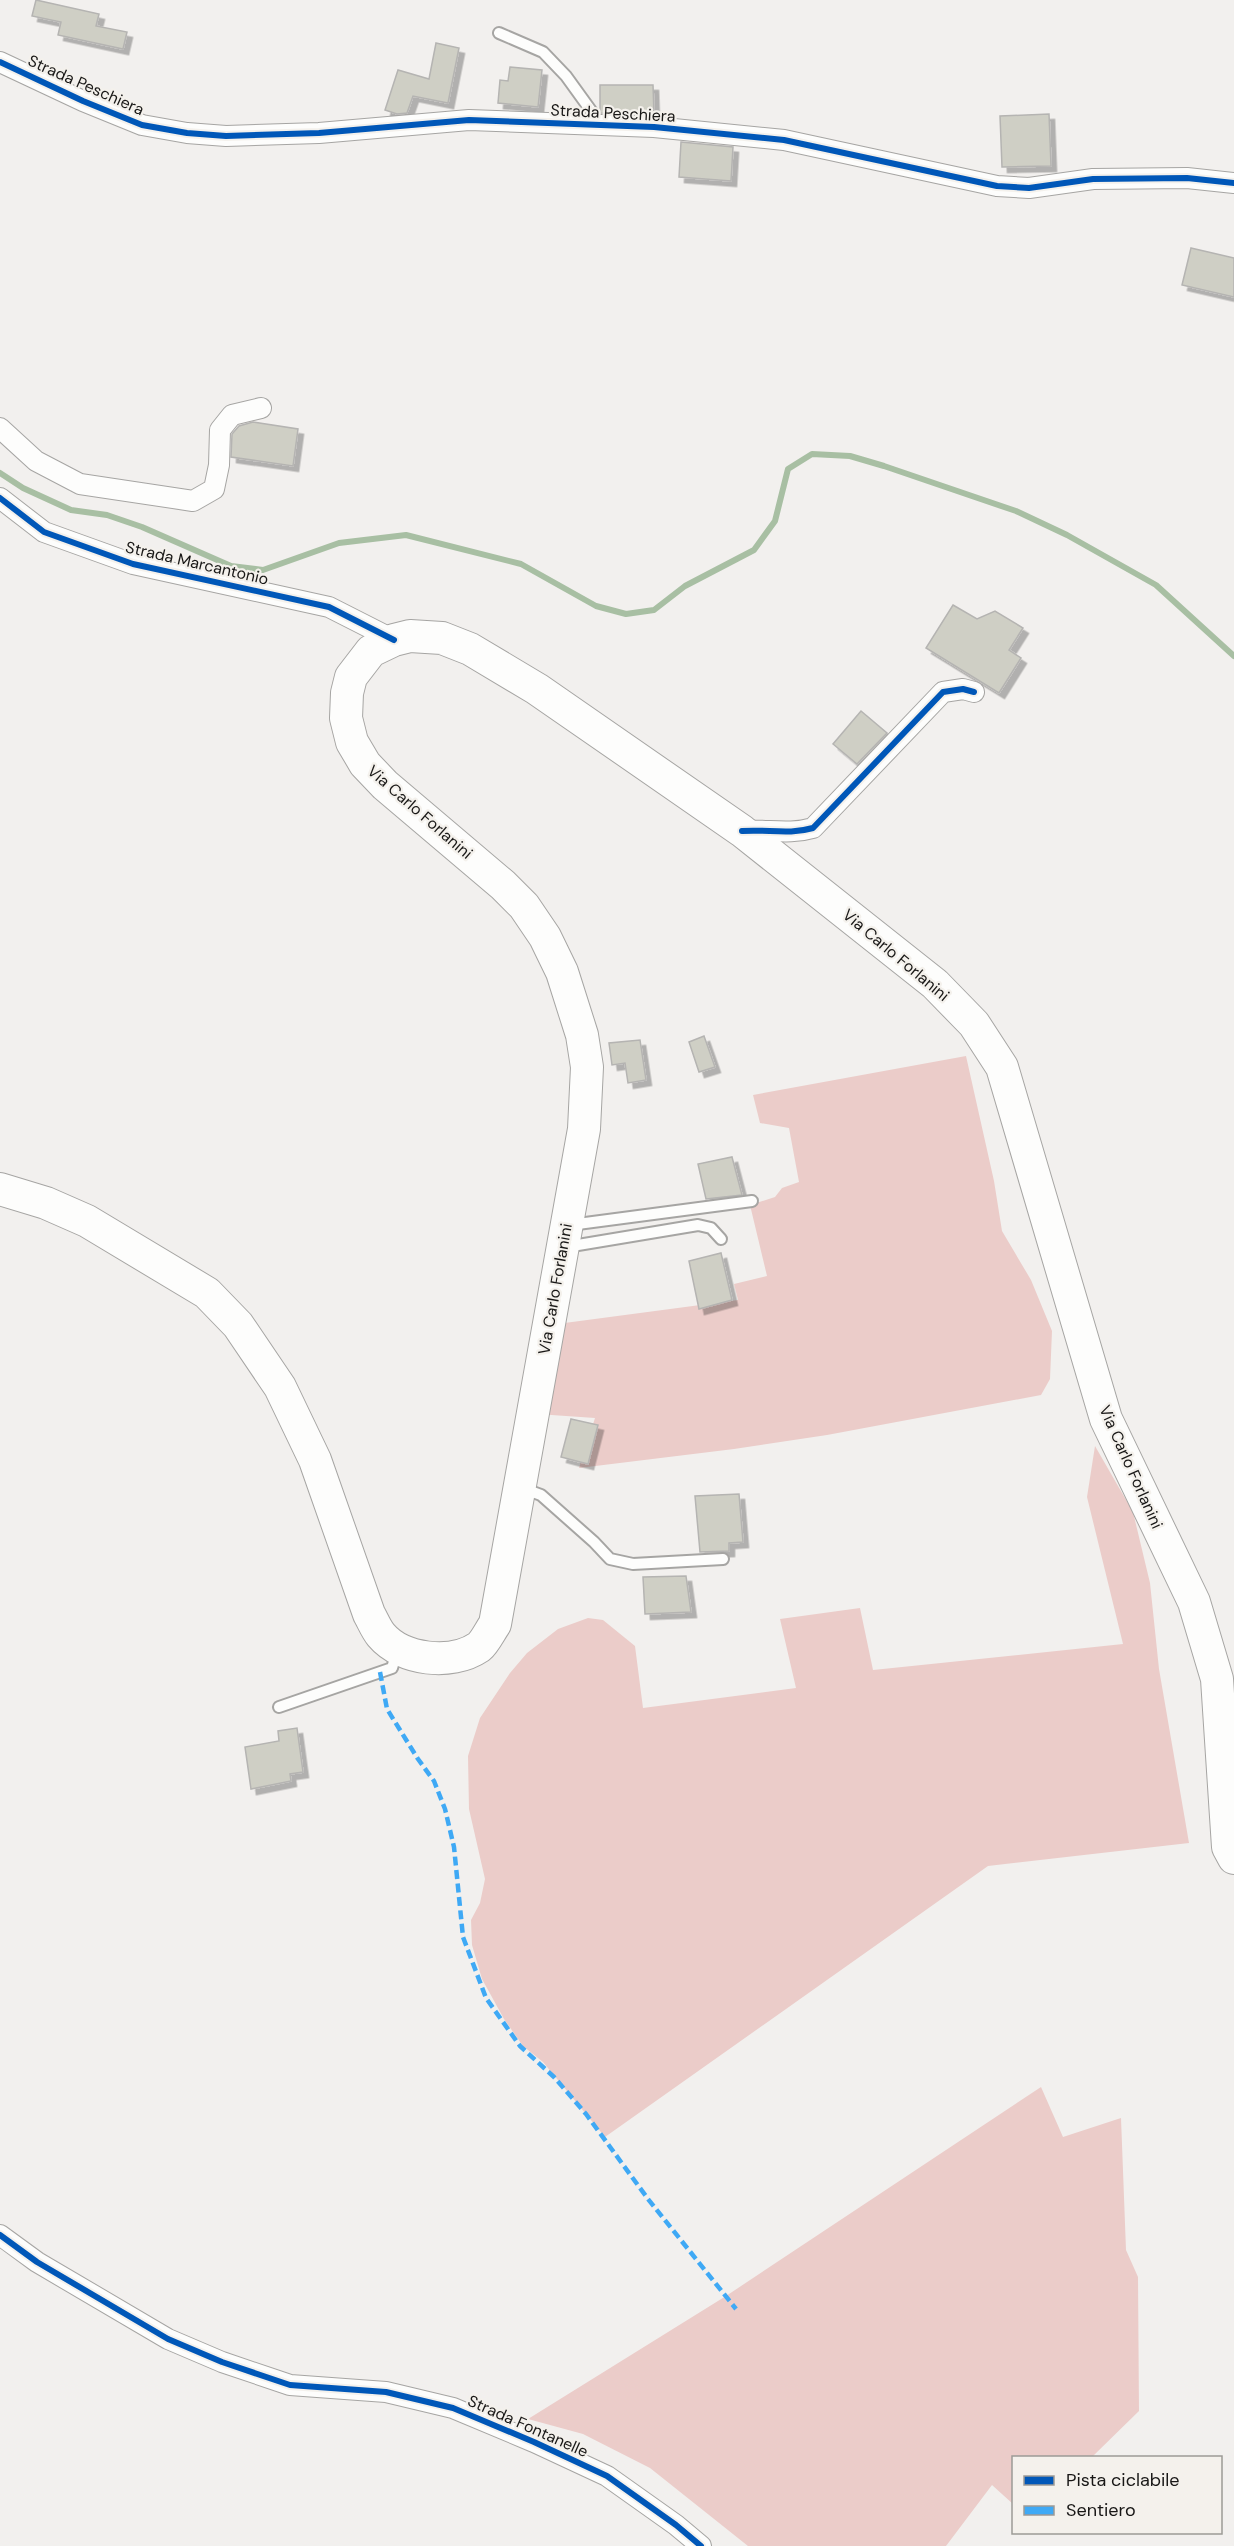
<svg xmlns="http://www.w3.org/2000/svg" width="1234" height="2546" font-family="'DM Sans',sans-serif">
<defs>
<filter id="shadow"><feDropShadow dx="5.5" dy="5.5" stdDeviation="0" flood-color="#0004"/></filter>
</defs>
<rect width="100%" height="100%" fill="#f2f0ee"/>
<g fill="#ebccc9">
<path d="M966,1056l28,125 8,50 29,49 21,51 -2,48 -9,16 -214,40 -93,14 -155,19 16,-50 -58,-4 20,-90 181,-24 -4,-16 33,-8 -17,-71 25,-8 7,-9 17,-6 -10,-54 -29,-5 -7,-28z"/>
<path d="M1095,1446l38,66 17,71 9,86 30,174 -201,23 -383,271 -62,-75 -20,-16 -19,-27 -22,-40 -10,-34 -1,-25 9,-17 5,-24 -16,-70 -1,-53 12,-38 30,-45 17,-20 31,-24 30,-11 15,2 32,26 8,62 153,-20 -16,-69 80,-11 13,62 250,-26 -36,-147z"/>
<path d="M1041,2087l22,50 58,-19 5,132 12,27 1,134 -47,46 -78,1 -1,46 -21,-19 -46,61h-198l-98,-78 -67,-34 -55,-15 198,-123z"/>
</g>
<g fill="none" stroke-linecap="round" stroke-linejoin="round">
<path stroke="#a8bfa3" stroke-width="6" d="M0,473l23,15 48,22 36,5 35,12 89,39 32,4 76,-27 67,-8 115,29 75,42 30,8 28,-4 31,-24 69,-36 21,-29 13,-52 24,-15 38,2 34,10 132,45 51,24 89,50 78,71"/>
</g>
<g fill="#cfcfc5" stroke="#b5b4b2" stroke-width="1.5" filter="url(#shadow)">
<path d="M36,0l63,14 -3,12 31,6 -4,17 -65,-14 3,-13 -29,-6z"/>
<path d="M436,43l23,5 -11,55 -35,-7 -6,17 -10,1 -12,-4 13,-40 31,9z"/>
<path d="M510,67l32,3 -4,37 -40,-4 2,-23 8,1z"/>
<path d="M600,85h53l1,30 -54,-2z"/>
<path d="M1049,114l2,52 -49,1 -2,-51z"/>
<path d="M681,142l52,5 -2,34 -52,-4z"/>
<path d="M1191,248l43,10v39l-52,-12z"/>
<path d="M253,422l45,7 -5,37 -62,-9 1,-23 7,-8z"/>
<path d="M953,605l24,14 18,-8 28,17 -14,22 12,8 -22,35 -73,-45z"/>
<path d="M861,711l26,22 -30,31 -24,-20z"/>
<path d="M704,1036l11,31 -16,5 -10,-30z"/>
<path d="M640,1040l6,40 -18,3 -3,-20 -13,2 -3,-22z"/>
<path d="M732,1157l10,38 -36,4 -8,-35z"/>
<path d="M721,1253l11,47 -33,9 -10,-48z"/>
<path d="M571,1419l27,6 -10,39 -27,-7z"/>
<path d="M739,1494l4,48 -14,1v8l-29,1 -5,-56z"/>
<path d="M686,1576l5,36 -46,2 -2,-37z"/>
<path d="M297,1728l6,44 -13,2 1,7 -40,8 -6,-42 34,-6 -1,-10z"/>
</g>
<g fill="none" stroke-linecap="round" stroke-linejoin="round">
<g stroke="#a6a5a3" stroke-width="14">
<g id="lane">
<path d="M499,33l44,19 23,24 26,36v13"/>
<path d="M570,1225l182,-24"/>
<path d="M566,1247l132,-22 13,3 10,11"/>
<path d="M522,1488l19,7 53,47 16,17 23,5 90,-5"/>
<path d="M279,1707l113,-39 5,-16"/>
</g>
</g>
<g stroke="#a6a5a3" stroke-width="22">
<g id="street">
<path d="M0,62l83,39 59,24 45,8 39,3 93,-3 150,-13 185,7 130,13 213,46 32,2 64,-9 94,-1 47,5"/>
<path d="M0,428l36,33 44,23 113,17 21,-12 5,-24 1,-35 12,-15 29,-7"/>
<path d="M0,498l44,34 89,32 196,43 65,33"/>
<path d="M742,831c25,-2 47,4 71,-3l130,-136 20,-3 11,3"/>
<path d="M0,2235l37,27 131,77 54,23 68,23 96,7 67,16 81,34 73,34 69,49 25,21"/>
</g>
</g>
<g stroke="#a6a5a3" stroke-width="34">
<path id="primary" d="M0,1189l46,14 41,18 120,72 31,32 42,62 35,73 54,154c4,7 7,15 12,21 21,25 70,31 98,12 6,-5 11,-16 16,-23l89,-495 3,-62 -5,-32 -20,-63 -17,-35 -21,-31 -21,-21 -118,-100 -20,-21 -13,-22 -6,-24 1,-25 4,-16 20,-26 23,-11 16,-4 32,2 28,11 67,40 205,142 193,153 39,40 28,43 104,352 88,183 23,77 11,168 6,11"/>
</g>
<use href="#lane" stroke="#fdfdfc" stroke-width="10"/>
<use href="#street" stroke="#fdfdfc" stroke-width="20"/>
<use href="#primary" stroke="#fdfdfc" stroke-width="32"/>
<path stroke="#3fa9f5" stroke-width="4.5" stroke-dasharray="9 4.5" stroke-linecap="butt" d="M380,1672l7,37 31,50 16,22 11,28 9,38 9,90 23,61 34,48 34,31 32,37 62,85 88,110"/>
<g stroke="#f4f1ec" stroke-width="10">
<g id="cycleway">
<path d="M0,62l83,39 59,24 45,8 39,3 93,-3 150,-13 185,7 130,13 213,46 32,2 64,-9 94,-1 47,5"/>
<path d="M0,498l44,34 89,32 196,43 65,33"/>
<path d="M742,831c25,-2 47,4 71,-3l130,-136 20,-3 11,3"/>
<path d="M0,2235l37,27 131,77 54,23 68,23 96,7 67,16 81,34 73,34 69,49 25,21"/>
</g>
</g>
<use href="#cycleway" stroke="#0057b8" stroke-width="6"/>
</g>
<g text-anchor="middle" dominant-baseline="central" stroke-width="4.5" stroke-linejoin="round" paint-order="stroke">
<g font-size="16" fill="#181716" stroke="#f4f1ec">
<text transform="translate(86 85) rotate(24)">Strada Peschiera</text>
<text transform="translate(613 113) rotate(3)">Strada Peschiera</text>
<text transform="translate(197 563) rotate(13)">Strada Marcantonio</text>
<text transform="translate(420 812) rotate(41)">Via Carlo Forlanini</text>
<text transform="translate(896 955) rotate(40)">Via Carlo Forlanini</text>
<text transform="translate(555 1289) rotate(-80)">Via Carlo Forlanini</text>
<text transform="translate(1131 1467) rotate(66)">Via Carlo Forlanini</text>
<text transform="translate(528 2426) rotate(24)">Strada Fontanelle</text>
</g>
</g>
<rect x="1012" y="2456" width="210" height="78" fill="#f4f1ec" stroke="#9c9a96" stroke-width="1.5"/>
<rect x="1024" y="2476" width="30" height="9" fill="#0057b8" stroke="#9c9a96" stroke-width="1.5"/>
<text x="1066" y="2486" font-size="18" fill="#181716">Pista ciclabile</text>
<rect x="1024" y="2506" width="30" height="9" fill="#3fa9f5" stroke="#9c9a96" stroke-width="1.5"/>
<text x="1066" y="2516" font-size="18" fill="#181716">Sentiero</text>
</svg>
